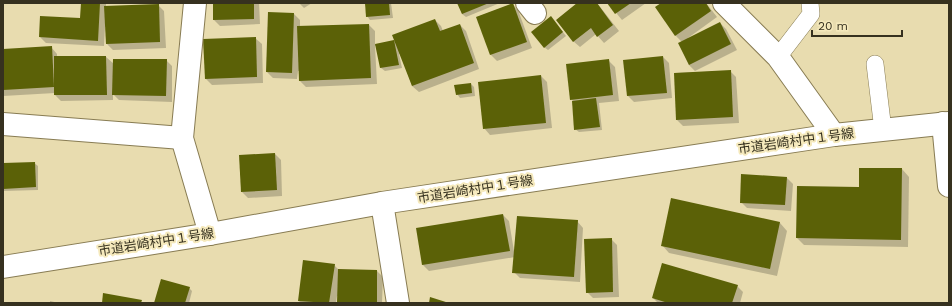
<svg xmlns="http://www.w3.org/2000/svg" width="952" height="306" font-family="'Work Sans','Noto Sans JP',sans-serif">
<rect width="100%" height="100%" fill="#e8dcaf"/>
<g fill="#0003">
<path d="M82,3h24v4l52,-2 6,6 2,37 -53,2 -6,-6 -1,-17h-1l-1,19 -58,-3 -6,-6 41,-18z"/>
<path d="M213,3h46l1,21 -40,2 -6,-6z"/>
<path d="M299,3h13l-8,5z"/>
<path d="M366,3h25l2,15 -23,2 -3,-4z"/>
<path d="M458,3h42l-34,14 -4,-3z"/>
<path d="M579,3h18l22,28 -15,12 -8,-9 -16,13 -7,-6z"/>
<path d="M608,3h38l-24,17z"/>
<path d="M662,3h44l11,14 -29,21v1l32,-16 6,6 11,21 -42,21 -6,-6 -10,-21 3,-2 -6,-6 -20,-29z"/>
<path d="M512,4l6,6 14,38 -35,13 -6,-6 -14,-38z"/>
<path d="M269,13l25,1 6,6v7l69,-2 6,6v14l21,-4 39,-21 6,6 2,5 17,-6 6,6 13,38 -60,23 -7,-6 -11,-32h-2l3,14 -17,3 -4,-3 -5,-22h-1l2,38 -71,3 -6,-6 -1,-10h-1l-1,8 -24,-1 -6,-6z"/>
<path d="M554,21l12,15 -18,14 -4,-3z"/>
<path d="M255,38l7,6 1,39 -51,2 -6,-6z"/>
<path d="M51,47l6,7v3h49l8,7 52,-4 6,6v36l-53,-2 -6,-6v6l-52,1 -6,-6v-2l-52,3v-46z"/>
<path d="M663,57l6,6 3,35 -38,4 -6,-6z"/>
<path d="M609,61l6,6 4,34 -20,2 3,27 -23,2 -4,-3 -2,-28 -2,-2z"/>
<path d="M730,71l6,6 3,46 -56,3 -6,-6 -2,-47z"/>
<path d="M541,76l6,6 5,46 -62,7 -6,-7z"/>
<path d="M471,84l3,3 1,9 -15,2 -3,-4z"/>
<path d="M275,154l6,6 1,36 -34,2 -6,-6z"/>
<path d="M34,163l4,3v24l-35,1v-27z"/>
<path d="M902,169l7,8 -1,70 -104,-2 -7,-7 63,-50z"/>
<path d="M787,178l6,6 -2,27 -44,-3 -6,-6z"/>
<path d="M672,200l108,23 7,8 -10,45 -108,-23 -7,-8z"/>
<path d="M503,215l6,6 5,30 63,-30 6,7 -3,54 -60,-4 -6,-6 1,-15 -86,14 -6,-6 -6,-36z"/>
<path d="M611,239l6,6 2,52 -26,1 -6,-6z"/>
<path d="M334,265l5,5 38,1 6,6 -1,26h-44v-7h-1l-1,7h-35l-2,-2z"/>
<path d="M737,286l6,6 -3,11h-82l-5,-5z"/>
<path d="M189,288l3,3 -3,12h-34z"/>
<path d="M50,301l9,2h-9z"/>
</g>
<g fill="#5b6107">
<path d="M81,3h19l-2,38 -59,-4 1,-21 40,2z"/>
<path d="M213,3h41v16l-41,1z"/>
<path d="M365,3h24l1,12 -24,2z"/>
<path d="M457,3h32l-27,11z"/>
<path d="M513,3l14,39 -37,13 -14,-38z"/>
<path d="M577,3h20l16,22 -16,12 -6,-9 -18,14 -17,-22z"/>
<path d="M607,3h24l-16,11z"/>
<path d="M661,3h45l5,8 -36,25 -20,-29z"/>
<path d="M159,4l1,38 -54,2 -2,-38z"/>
<path d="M268,12l26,1 -2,60 -26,-1z"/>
<path d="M551,16l12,16 -19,16 -13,-16z"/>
<path d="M435,19l5,12 20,-7 14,39 -62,23 -18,-46 5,25 -19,3 -5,-24 19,-4 -2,-5z"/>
<path d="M720,22l11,22 -42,21 -11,-22z"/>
<path d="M369,24l2,54 -72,3 -2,-55z"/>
<path d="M256,37l1,40 -52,2 -2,-40z"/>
<path d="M52,46l2,41 -51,3v-41z"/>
<path d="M54,56h52l1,39h-53z"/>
<path d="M663,56l4,37 -40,3 -4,-36z"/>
<path d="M113,59h54l-1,37 -54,-1z"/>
<path d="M609,59l4,36 -43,5 -4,-36z"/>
<path d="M731,70l2,47 -57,3 -2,-47z"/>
<path d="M541,75l5,48 -63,6 -5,-47z"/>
<path d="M471,83l1,10 -16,2 -2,-10z"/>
<path d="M596,98l4,29 -26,3 -2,-29z"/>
<path d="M275,153l2,37 -36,2 -2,-37z"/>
<path d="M35,162l1,25 -33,2v-26z"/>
<path d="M859,168h43l-1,72 -105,-2 1,-52 62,1z"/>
<path d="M741,174l46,3 -2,28 -45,-2z"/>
<path d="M671,198l109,24 -10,47 -109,-23z"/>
<path d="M503,214l7,37 -88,14 -6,-37z"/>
<path d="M517,216l61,4 -4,57 -62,-4z"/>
<path d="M612,238l1,54 -27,1 -2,-54z"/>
<path d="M303,260l32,4 -6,39 -31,-2z"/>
<path d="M662,263l76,22 -6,18h-64l-16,-5z"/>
<path d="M338,269l39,1v33h-40z"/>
<path d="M161,279l29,8 -5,16h-31z"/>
<path d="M103,293l39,7 -1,3h-39z"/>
<path d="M430,297l19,6h-20z"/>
</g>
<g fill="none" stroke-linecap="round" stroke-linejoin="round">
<g stroke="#887c53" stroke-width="18">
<g id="service">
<path d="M778,57l33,-43 -1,-11"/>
<path d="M875,64l8,66"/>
</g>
</g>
<g stroke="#887c53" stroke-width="24">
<g id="minor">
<path d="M195,3l-13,135 28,96"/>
<path d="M527,3l8,10"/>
<path d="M724,3l54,54 56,78"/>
<path d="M943,123l6,63"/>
<path d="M3,124l179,14"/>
<path d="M382,203l16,100"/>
</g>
</g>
<g stroke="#887c53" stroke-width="24">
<path id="tertiary" d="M3,267l207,-33 172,-31 452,-68 115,-12"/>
</g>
<use href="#service" stroke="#fff" stroke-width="17"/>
<use href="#minor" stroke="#fff" stroke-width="22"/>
<use href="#tertiary" stroke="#fff" stroke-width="22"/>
</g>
<g text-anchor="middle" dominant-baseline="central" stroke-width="4" stroke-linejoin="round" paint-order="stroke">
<g font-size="13" fill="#36311f" stroke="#f5e9bc">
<text transform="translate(796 141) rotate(-8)">市道岩崎村中１号線</text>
<text transform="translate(475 189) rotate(-9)">市道岩崎村中１号線</text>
<text transform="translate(156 242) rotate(-9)">市道岩崎村中１号線</text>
</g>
</g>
<rect width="952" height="306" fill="none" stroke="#36311f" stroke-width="8"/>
<path d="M812 30v6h90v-6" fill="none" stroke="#36311f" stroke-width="2"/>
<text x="818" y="30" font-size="12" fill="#36311f" stroke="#f5e9bc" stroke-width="3" paint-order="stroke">20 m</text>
</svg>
